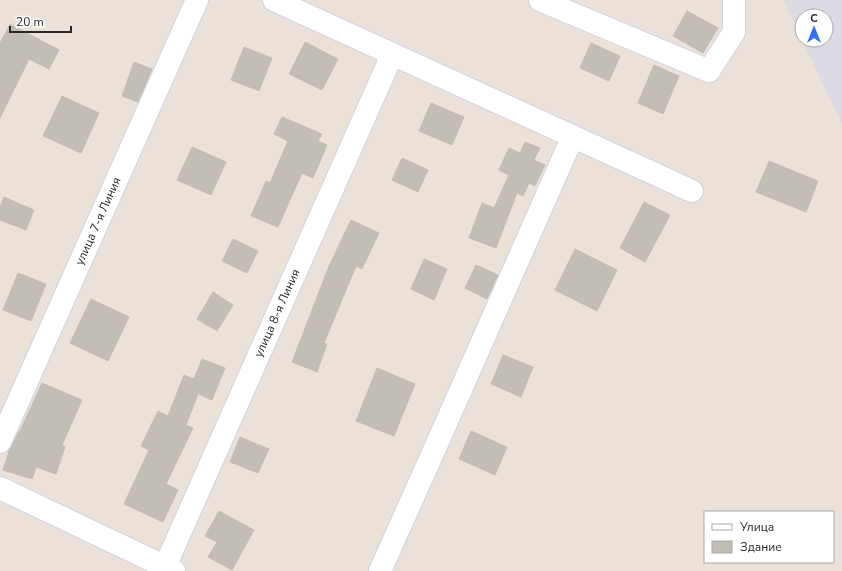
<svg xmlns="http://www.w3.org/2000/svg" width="842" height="571" font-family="'Nunito Sans',sans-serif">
<rect width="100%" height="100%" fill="#ebe1d9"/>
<path fill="#dcdae3" d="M783,0h59v124l-40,-84h24v-24h-24v23z"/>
<g fill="#c2bdb5" stroke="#c6bdb3">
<path d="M687,11l31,17 -15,25 -30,-17z"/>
<path d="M10,24l49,26 -10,19 -20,-10 -29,59v-75z"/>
<path d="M305,42l33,17 -16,31 -33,-16z"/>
<path d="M591,43l29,13 -11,25 -29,-13z"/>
<path d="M244,47l28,11 -13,33 -28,-11z"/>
<path d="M134,62l18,7 -14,33 -16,-6z"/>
<path d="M654,65l25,11 -16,38 -25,-11z"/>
<path d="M62,96l37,17 -18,40 -38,-17z"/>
<path d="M431,103l33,14 -12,28 -33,-14z"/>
<path d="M282,117l40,17 -4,7 9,4 -14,33 -11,-5 -24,54 -27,-11 15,-35 4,2 18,-42 -14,-7z"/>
<path d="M525,142l15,6 -6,12 11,5 -10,21 -6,-3 -6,13 -6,-3 -21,55 -27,-10 13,-35 12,5 15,-33 -10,-5 10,-22 11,5z"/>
<path d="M192,147l34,15 -15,33 -34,-15z"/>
<path d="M402,158l26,12 -10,22 -26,-12z"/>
<path d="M769,161l49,20 -12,31 -50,-20z"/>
<path d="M4,197l30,13 -8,20 -26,-10v-12z"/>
<path d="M644,202l26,13 -25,47 -25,-14z"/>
<path d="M351,220l28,13 -17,36 -6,-3 -32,77 3,1 -10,28 -25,-10 37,-96z"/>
<path d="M233,239l25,12 -11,22 -25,-12z"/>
<path d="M575,249l42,21 -20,41 -42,-21z"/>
<path d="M424,259l23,10 -13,31 -23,-11z"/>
<path d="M476,265l22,10 -11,24 -22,-11z"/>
<path d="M18,273l28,11 -15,37 -28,-11z"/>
<path d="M213,292l20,13 -16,26 -20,-12z"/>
<path d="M91,299l38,18 -21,44 -38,-18z"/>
<path d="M503,355l30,12 -12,30 -30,-13z"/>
<path d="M202,359l23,9 -13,32 -14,-6 -12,31 7,3 -27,56 12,6 -15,32 -39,-18 25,-54 -8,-4 17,-35 10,5 16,-41 10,4z"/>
<path d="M377,368l38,16 -21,52 -38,-15z"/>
<path d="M42,383l40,17 -20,45 3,2 -9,27 -20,-7 -4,12 -29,-9 7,-22 9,-17h1z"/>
<path d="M471,431l36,16 -12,28 -36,-16z"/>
<path d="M240,437l29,12 -11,24 -28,-11z"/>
<path d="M219,511l35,19 -22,40 -24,-13 9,-15 -12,-6z"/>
</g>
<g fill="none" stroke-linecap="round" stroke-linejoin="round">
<g stroke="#ced4e2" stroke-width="24">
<g id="minor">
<path d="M274,0l418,191"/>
<path d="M540,0l169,71 25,-39v-32"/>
<path d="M0,442l197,-442"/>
<path d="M0,488l174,83"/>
<path d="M163,571l229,-516"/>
<path d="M380,571l56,-125 137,-310"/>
</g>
</g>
<use href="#minor" stroke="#fff" stroke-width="22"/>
</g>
<g text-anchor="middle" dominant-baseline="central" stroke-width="3" stroke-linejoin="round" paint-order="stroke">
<g font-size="12" fill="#282828" stroke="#fff">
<text transform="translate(98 221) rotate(-66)">улица 7-я Линия</text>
<text transform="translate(277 313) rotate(-66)">улица 8-я Линия</text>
</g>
</g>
<rect x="704" y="511" width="130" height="52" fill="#ffffff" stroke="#a9a9a9"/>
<rect x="712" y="524" width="20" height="6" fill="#ffffff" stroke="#a9a9a9"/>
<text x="740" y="531" font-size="12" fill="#282828">Улица</text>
<rect x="712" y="541" width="20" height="12" fill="#c2bdb5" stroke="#a9a9a9"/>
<text x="740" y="551" font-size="12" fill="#282828">Здание</text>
<g transform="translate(814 28)"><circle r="19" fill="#ffffff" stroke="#a9a9a9"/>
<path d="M0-3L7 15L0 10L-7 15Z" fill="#326eff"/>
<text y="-6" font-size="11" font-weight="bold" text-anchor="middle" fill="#282828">С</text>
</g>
<path d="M10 26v6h61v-6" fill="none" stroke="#282828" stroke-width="2"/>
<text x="16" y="26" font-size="12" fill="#282828" stroke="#ffffff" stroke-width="3" paint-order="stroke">20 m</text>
</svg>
